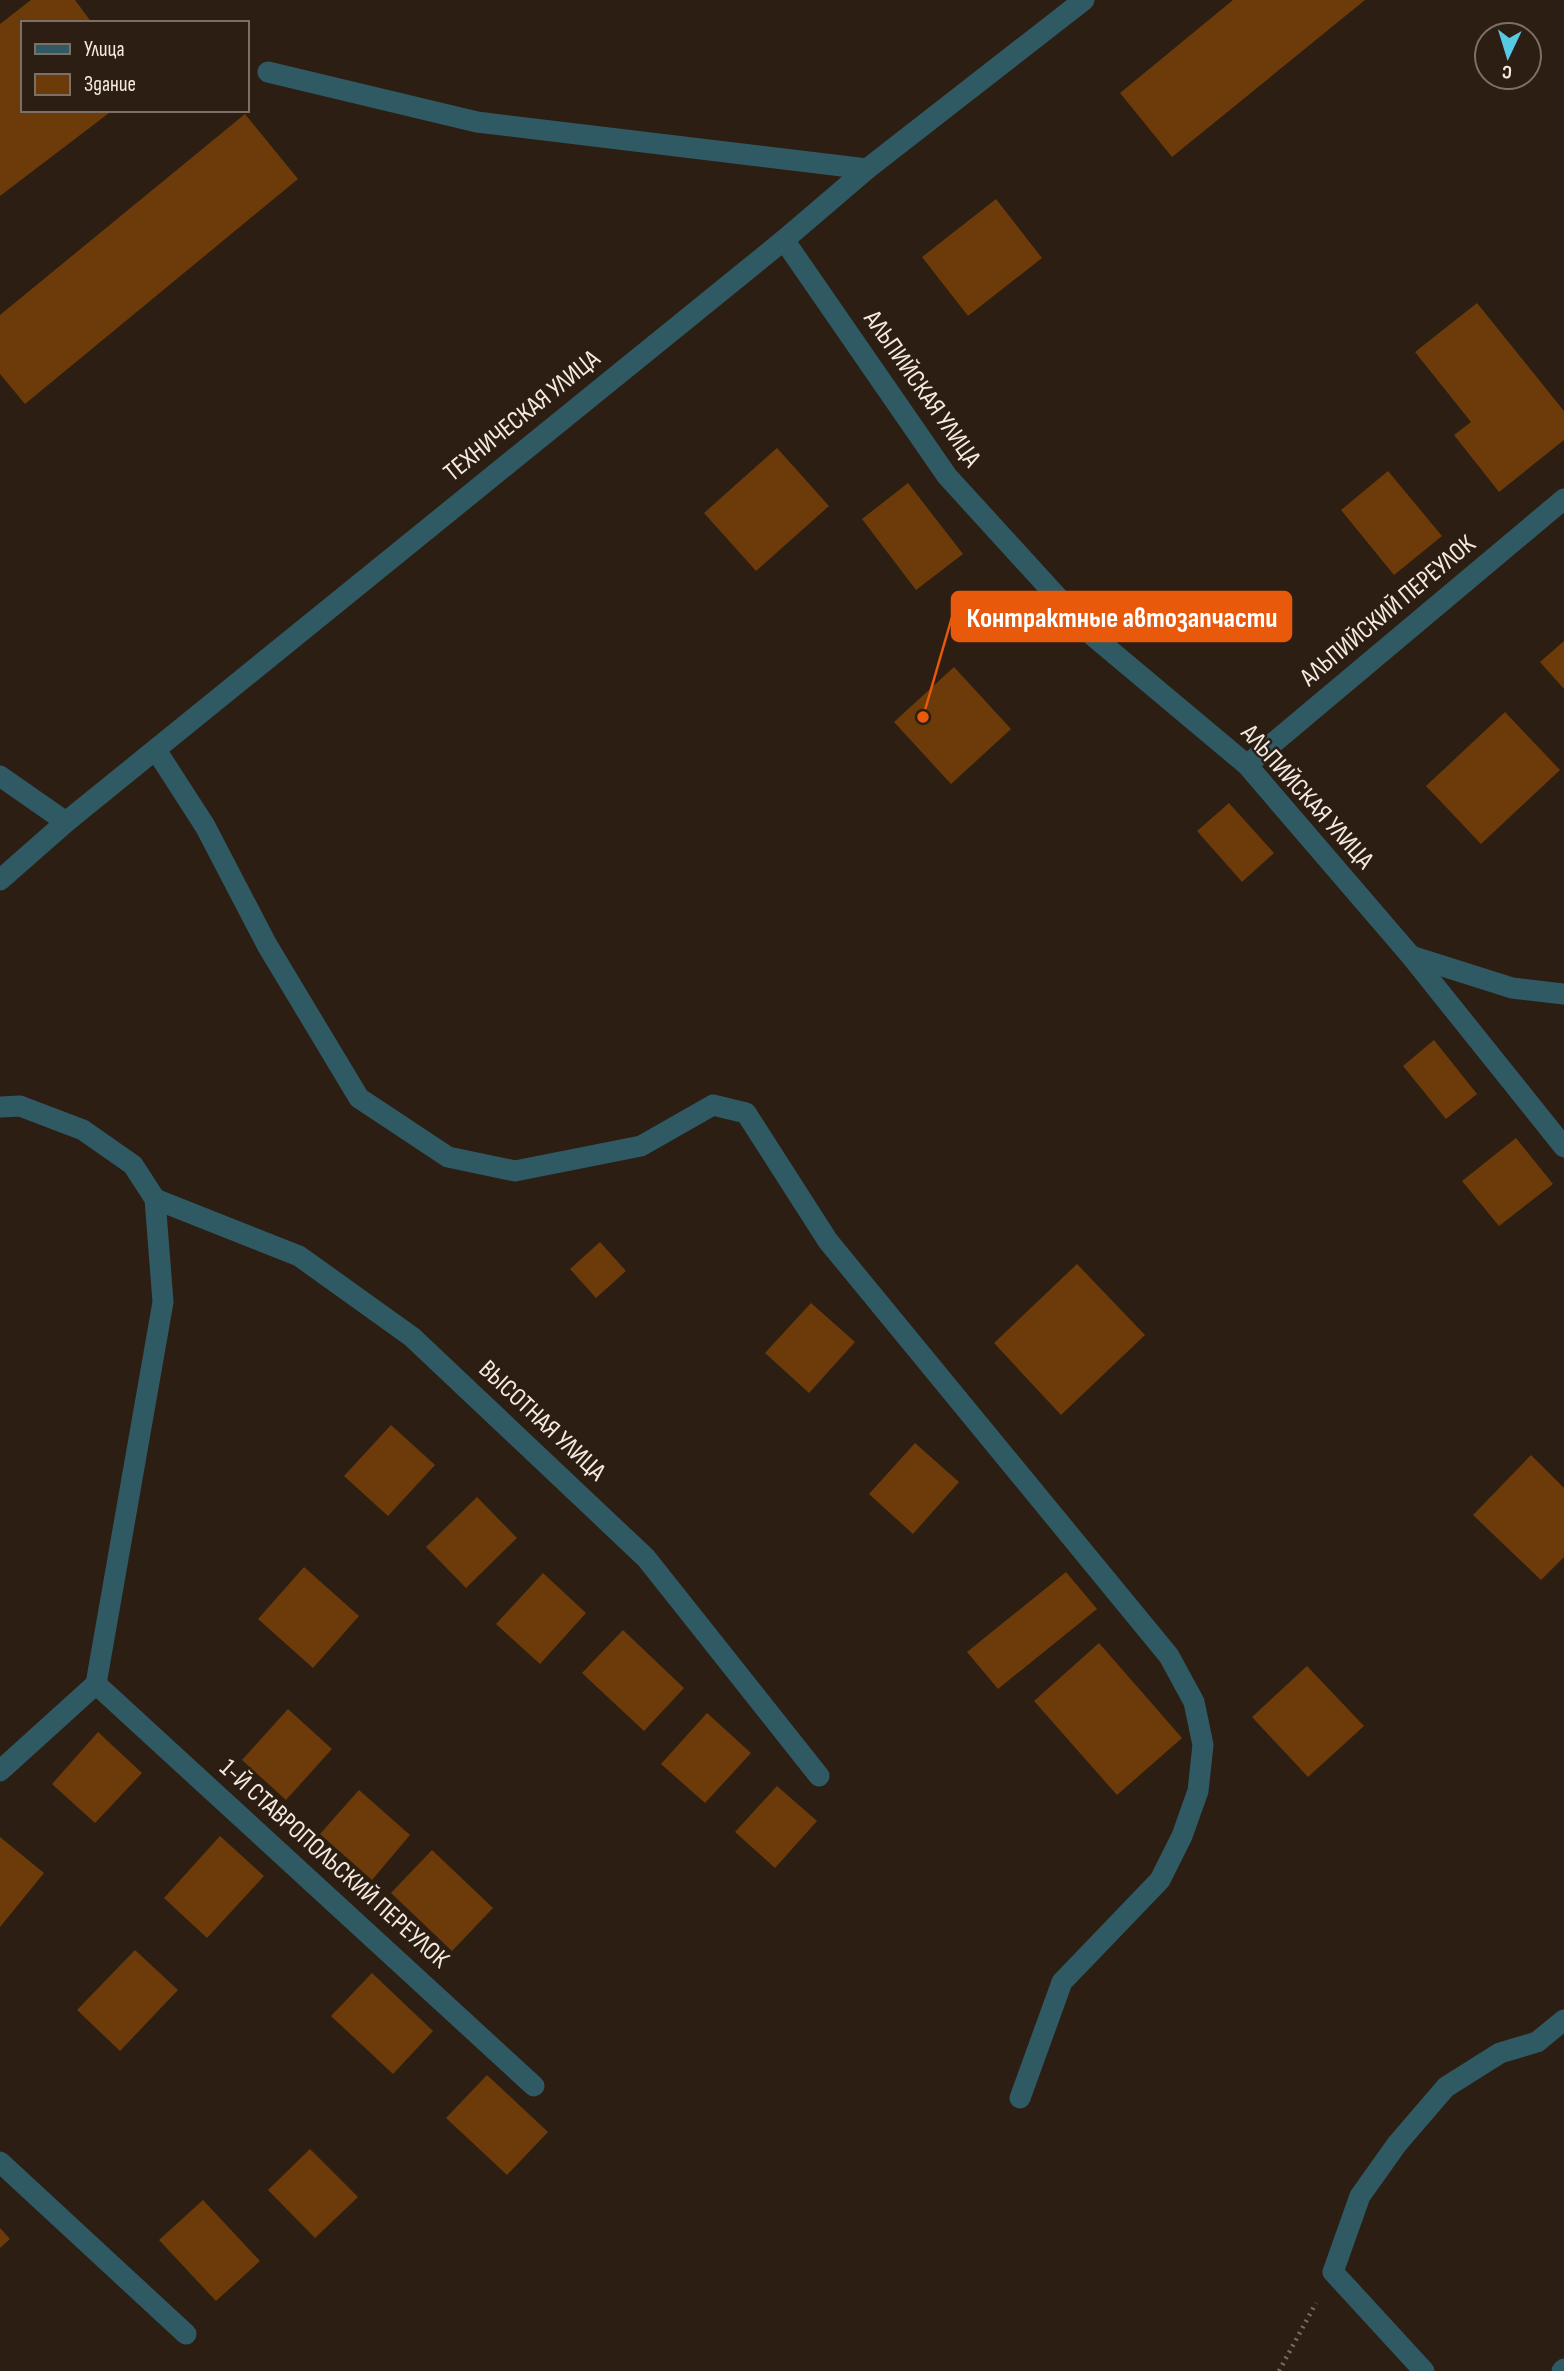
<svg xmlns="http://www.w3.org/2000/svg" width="1564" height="2371" font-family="'Sofia Sans Condensed',sans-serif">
<rect width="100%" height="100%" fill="#2c1e12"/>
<g fill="#6c3b09">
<path d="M31,0h44l17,23h-69v87h90l-113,86v-172z"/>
<path d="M1233,0h132l-193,157 -52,-64z"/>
<path d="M245,114l53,65 -273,225 -25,-30v-59z"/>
<path d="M996,199l46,59 -74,58 -46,-59z"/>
<path d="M1477,303l87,108v29l-65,52 -45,-57 17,-13 -56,-70z"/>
<path d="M777,448l52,58 -73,65 -52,-58z"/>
<path d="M1388,471l54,65 -48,39 -53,-65z"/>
<path d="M908,483l55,71 -47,36 -54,-71z"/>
<path d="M1564,641v48l-24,-27z"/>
<path d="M954,667l57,62 -60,55 -57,-62z"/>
<path d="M1505,712l55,58 -79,74 -55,-58z"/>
<path d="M1229,803l45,50 -32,29 -45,-51z"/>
<path d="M1434,1040l43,54 -31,25 -43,-53z"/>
<path d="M1516,1138l37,46 -54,42 -37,-45z"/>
<path d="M600,1242l26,29 -30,27 -26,-29z"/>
<path d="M1077,1264l68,71 -84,80 -67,-72z"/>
<path d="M811,1303l44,39 -46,51 -44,-40z"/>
<path d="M391,1425l44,40 -47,51 -44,-40z"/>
<path d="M915,1443l44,39 -46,52 -44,-40z"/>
<path d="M1531,1455l33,33v69l-23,23 -68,-65z"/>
<path d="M477,1497l40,41 -51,50 -40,-41z"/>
<path d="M304,1567l55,49 -46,52 -55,-49z"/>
<path d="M1066,1572l31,37 -99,80 -31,-37z"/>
<path d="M543,1573l43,40 -46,51 -44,-40z"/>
<path d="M623,1630l61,58 -40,43 -62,-58z"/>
<path d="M1099,1643l83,95 -65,57 -83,-94z"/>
<path d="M1307,1666l57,60 -56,51 -56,-60z"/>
<path d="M288,1709l44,40 -46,51 -44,-40z"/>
<path d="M707,1713l44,40 -46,50 -44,-39z"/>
<path d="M98,1732l44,41 -47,50 -43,-39z"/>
<path d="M777,1786l40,35 -42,47 -40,-36z"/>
<path d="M359,1790l51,45 -38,45 -52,-46z"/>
<path d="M220,1836l44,40 -57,62 -43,-40z"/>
<path d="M0,1837l44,36 -44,54z"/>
<path d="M432,1850l61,58 -41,43 -61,-58z"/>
<path d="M135,1950l43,40 -58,61 -43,-41z"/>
<path d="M372,1973l61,58 -40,43 -62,-58z"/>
<path d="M487,2075l61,57 -41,43 -61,-57z"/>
<path d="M310,2149l48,48 -43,41 -47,-48z"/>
<path d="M203,2200l57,61 -44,40 -57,-61z"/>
<path d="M0,2228l10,11 -10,9z"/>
</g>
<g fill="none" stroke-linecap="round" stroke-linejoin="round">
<path stroke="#796d62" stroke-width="4.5" stroke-dasharray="2 5" stroke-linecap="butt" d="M1279,2371l37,-68"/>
<g stroke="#2f5a64" stroke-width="21">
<path d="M268,72l209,50 390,47"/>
<path d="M784,240l163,236 146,160 154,129 164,191 153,191"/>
<path d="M156,750l49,76 62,119 92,153 89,59 67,14 126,-25 72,-41 33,8 82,128 341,415 25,46 9,43 -5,46 -16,45 -22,44 -98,102 -42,116"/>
<path d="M1247,765l317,-266"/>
<path d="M0,776l66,46"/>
<path d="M0,880l66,-58 718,-582 83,-71 217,-169"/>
<path d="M1411,956l101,32 52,6"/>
<path d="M0,1107l20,-1 63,24 50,35 22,34 8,103 -67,382 -96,87"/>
<path d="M155,1199l144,57 113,81 234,221 173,218"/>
<path d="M96,1684l438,402"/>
<path d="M0,2162l186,172"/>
<path d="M1424,2371l-91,-99 27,-76 37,-52 49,-57 54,-34 37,-11 27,-22"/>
<path d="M1562,2371l2,-2"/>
</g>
</g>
<g text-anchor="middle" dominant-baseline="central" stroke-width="5" stroke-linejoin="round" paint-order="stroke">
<g font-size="26" fill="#f4eae2" stroke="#2c1e12">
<text transform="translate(922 389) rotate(55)">АЛЬПИЙСКАЯ УЛИЦА</text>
<text transform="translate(522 416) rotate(-39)">ТЕХНИЧЕСКАЯ УЛИЦА</text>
<text transform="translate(1388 611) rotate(-40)">АЛЬПИЙСКИЙ ПЕРЕУЛОК</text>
<text transform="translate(1307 797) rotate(48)">АЛЬПИЙСКАЯ УЛИЦА</text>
<text transform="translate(542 1421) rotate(43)">ВЫСОТНАЯ УЛИЦА</text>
<text transform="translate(334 1864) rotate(42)">1-Й СТАВРОПОЛЬСКИЙ ПЕРЕУЛОК</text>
</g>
</g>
<path fill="none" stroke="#e8590c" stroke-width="2.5" d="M923 717L952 617"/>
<circle fill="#e8590c" stroke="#2c1e12" stroke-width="2.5" cx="923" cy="717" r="7"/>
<rect fill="#e8590c" stroke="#e8590c" stroke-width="2.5" x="952" y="592" width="339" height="49" rx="7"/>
<g font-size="28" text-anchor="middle" font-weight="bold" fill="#fff">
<text x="1122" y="627">Контрактные автозапчасти</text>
</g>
<rect x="21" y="21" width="228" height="91" fill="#2c1e12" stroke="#7c7065" stroke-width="2"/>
<rect x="35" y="44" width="35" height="10" fill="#2f5a64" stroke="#7c7065" stroke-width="2"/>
<text x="84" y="56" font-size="21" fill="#f4eae2">Улица</text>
<rect x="35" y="74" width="35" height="21" fill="#6c3b09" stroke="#7c7065" stroke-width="2"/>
<text x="84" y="91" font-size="21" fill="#f4eae2">Здание</text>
<g transform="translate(1508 56) rotate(184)"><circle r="33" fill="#2c1e12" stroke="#7c7065" stroke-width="2"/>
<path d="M0-5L12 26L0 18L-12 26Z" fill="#57c9e2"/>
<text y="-10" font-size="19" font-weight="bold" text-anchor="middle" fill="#f4eae2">С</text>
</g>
</svg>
